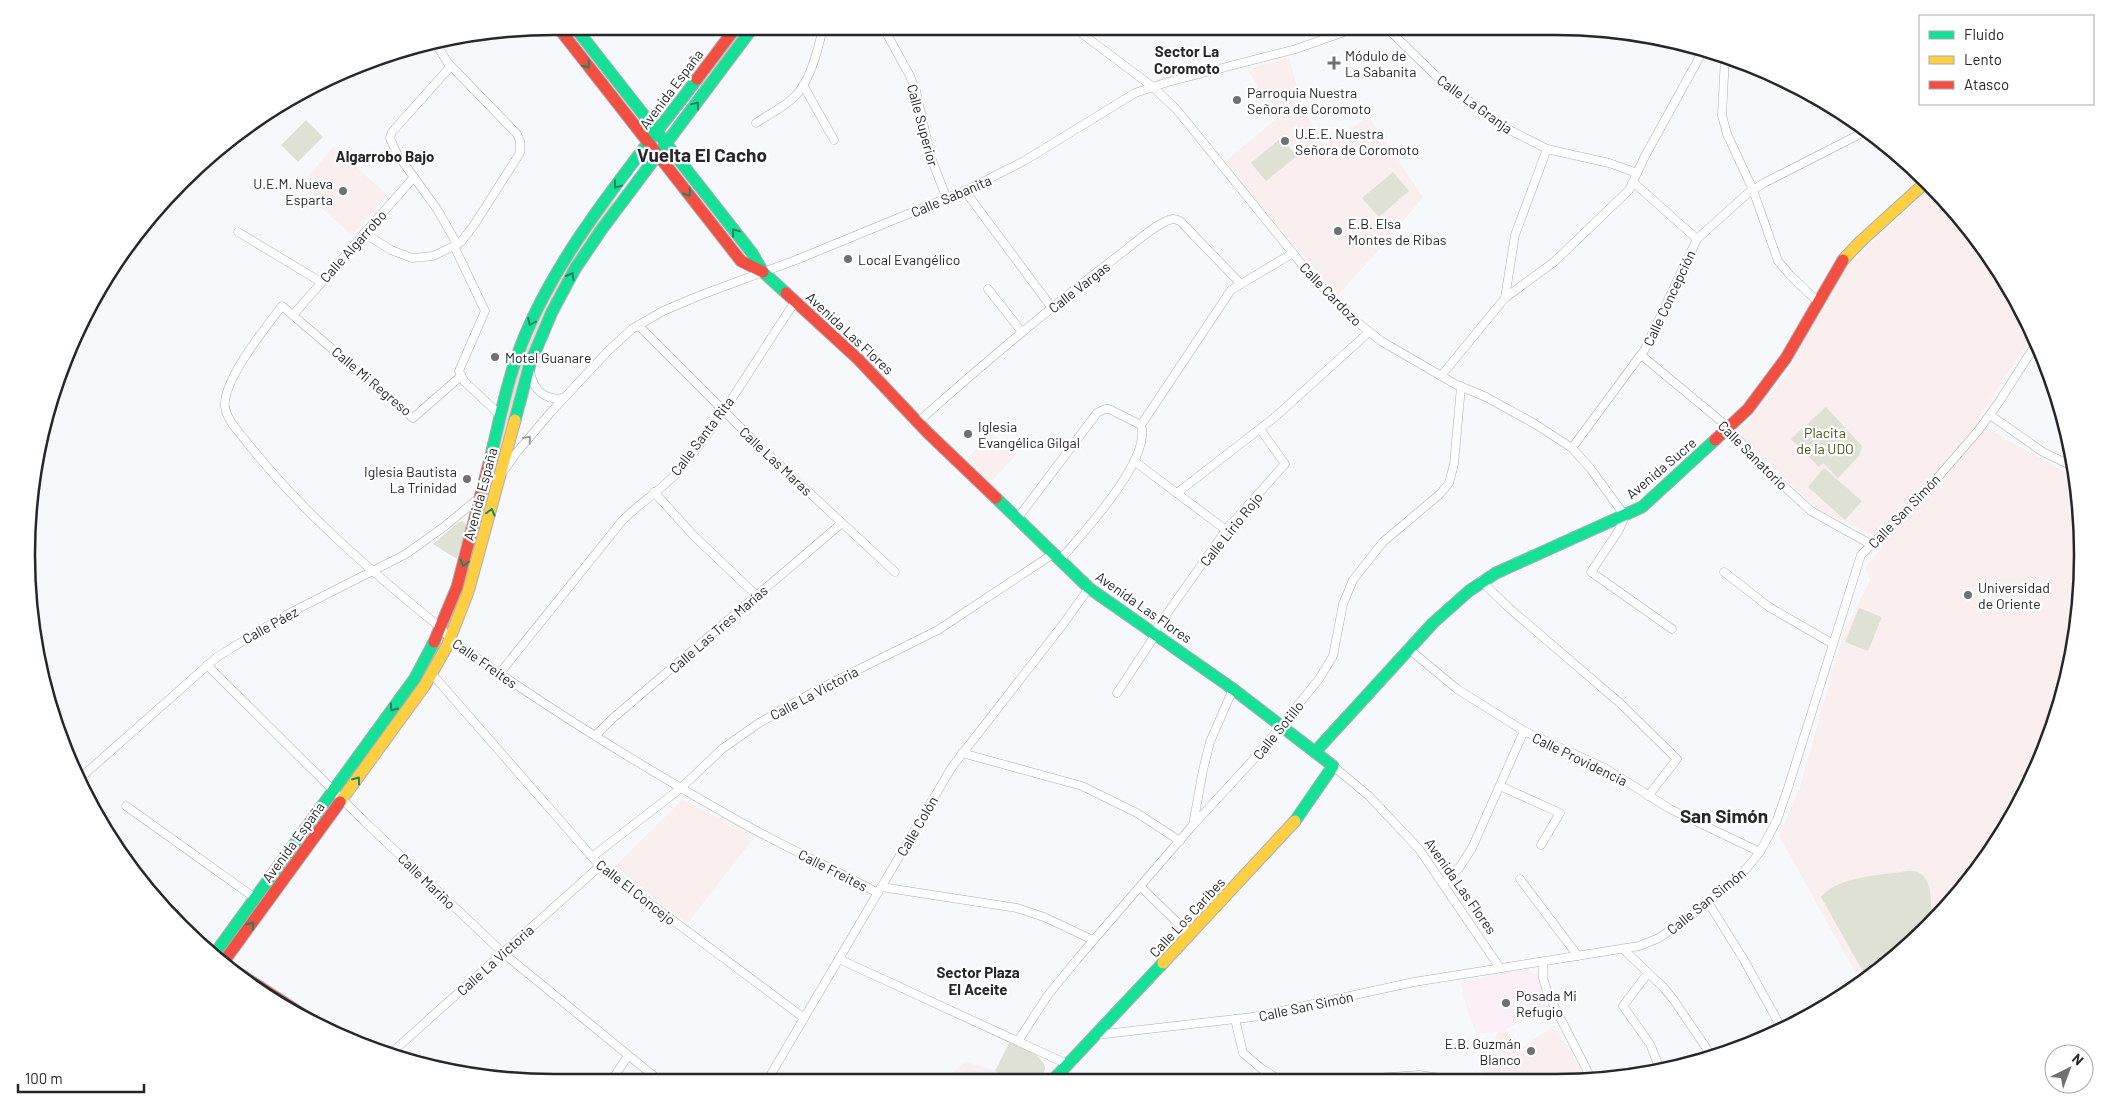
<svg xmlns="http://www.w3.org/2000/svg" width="2109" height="1109" font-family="Barlow,sans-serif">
<rect width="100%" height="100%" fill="#f7f8fc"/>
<path fill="#faeef7" d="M1527,969l13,8 8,30 -11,4 -33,20 -28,3 -10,-29 -6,-24z"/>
<g fill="#faefef">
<path d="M1289,58l8,28 -7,4 34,54 45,-27 54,80 -36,44 -49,54 -65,-74 -47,-60 51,-43 -30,-49z"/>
<path d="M333,147l55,48 -36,40 -54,-47z"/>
<path d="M1931,187l21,19 60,85 21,45 -57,85 12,8 76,42 5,6 1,7 8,4 2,43 -6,24 5,19 -10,52 -4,65 -37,97 -77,115 -90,80 -82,-147 21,-49 43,-152 27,-55 -5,-12 19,-23 -10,-10 -56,-25 -81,-77 38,-43 14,-20 53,-99z"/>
<path d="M991,432l25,23 -26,28 -23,-24z"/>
<path d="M682,800l73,36 -68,88 -72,-58z"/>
<path d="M1554,1025l30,51 -2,2 -99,1 9,-24 5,-23 10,-1 16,16z"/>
<path d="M965,1062l29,8 19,10h-68z"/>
</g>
<g fill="#dee1d4">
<path d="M742,26h7l-51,65 6,-13z"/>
<path d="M306,120l17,17 -25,25 -17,-17z"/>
<path d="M1281,138l16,18 -31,25 -15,-18z"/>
<path d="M1393,172l16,19 -30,26 -17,-19z"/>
<path d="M618,193l-9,18 -61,99 -17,37 -61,224 -20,51 11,-33 60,-228 22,-53 37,-65z"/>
<path d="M1826,407l36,39 -3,10 -21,22 -15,-15 -4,4 -28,-28z"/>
<path d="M1824,468l38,33 -17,19 -37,-33z"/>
<path d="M463,521l4,6 -10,32 -24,-15 26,-22z"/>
<path d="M1859,608l23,9 -14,34 -23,-9z"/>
<path d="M439,643l3,1 -14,27 -84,116z"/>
<path d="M1907,871c27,-3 25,32 23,51l-62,55 -7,-9 -40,-71c19,-22 59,-21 86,-26z"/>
<path d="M1009,1043c12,5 37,12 36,27l-6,10h-26l-18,-9z"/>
</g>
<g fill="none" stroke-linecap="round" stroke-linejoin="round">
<g stroke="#aeafb3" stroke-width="9">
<g id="street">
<path d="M883,27l27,49 6,15 15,67 16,41"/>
<path d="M1073,27l80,60 24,23 136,168 44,44 24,19 74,43 31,13 49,27 37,24 18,20 35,48 -6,14 -28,42 81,57"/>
<path d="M1386,27l49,48 65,50 47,24 62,14 28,10"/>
<path d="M1725,57l-3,58 5,19 26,56 25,71 12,14 28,27"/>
<path d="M451,66l-59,66 -2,6 7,16 40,55 20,35"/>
<path d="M803,85l31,55"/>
<path d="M756,123c13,-9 29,-16 39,-27 15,-14 24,-50 28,-69"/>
<path d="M1633,182l64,57"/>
<path d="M965,191l87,117"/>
<path d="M238,232l83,50"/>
<path d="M364,233l27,17 21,8 21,-2 21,-10 7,-4 13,-17 46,-72v-12l-3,-7 -69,-71 -14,-22"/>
<path d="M454,246l31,65 -26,60 5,10 37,35"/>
<path d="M988,289l34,43"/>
<path d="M1505,298l10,-63 32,-86"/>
<path d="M293,315l121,-138"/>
<path d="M638,325l121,121 136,126"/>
<path d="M1641,355l81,67 44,48 45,41 61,34"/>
<path d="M530,371c3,19 15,30 34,27"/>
<path d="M461,376l-48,42 -131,-112c-16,21 -60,75 -57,101 2,14 16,27 24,38 56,70 123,127 192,183l9,11c94,67 192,128 292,184 45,25 91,46 136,70"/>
<path d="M1441,376l64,-78 49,-36 75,-72 16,-34 59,-107"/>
<path d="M1990,415l53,37 31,15"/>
<path d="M918,422c66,-59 134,-116 205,-170 12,-9 36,-31 50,-33 3,0 5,1 7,2l60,62"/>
<path d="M1141,425l90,-135 62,-37"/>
<path d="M1572,448l73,-99 52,-110 51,-46 16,-10 104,-53"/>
<path d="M1134,461l92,69"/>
<path d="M503,472l14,-20 34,-40 58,-62 23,-21 31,-18 38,-16 95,-35 173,-71 55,-28 111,-68 33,-11 128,-33 62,-22"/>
<path d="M654,492l40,44 63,60"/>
<path d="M1177,493l98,-76 94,-85"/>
<path d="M1017,519l80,-106 8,-4h4l32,16c11,35 -59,109 -81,135"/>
<path d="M1724,572l45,35 64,37"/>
<path d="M1481,581l28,27 112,96 56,55 -29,37"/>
<path d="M1154,632l72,-102 59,-66 -25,-35"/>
<path d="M1409,649l48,40 67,42 81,37 65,41 90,43"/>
<path d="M207,665l158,157 138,131 157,128"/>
<path d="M432,674l168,192 204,152"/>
<path d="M499,674l123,-153c18,-19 42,-32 59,-53 43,-51 76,-111 114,-166"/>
<path d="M1117,693l39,-59"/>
<path d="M595,736l17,-17 230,-196"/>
<path d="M962,753l120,33 55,27 43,28"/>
<path d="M1333,766l36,30 50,53 81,119"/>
<path d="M78,780l139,-123 65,-40 124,-63 39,-28 35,-29"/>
<path d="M1500,786l60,27 -19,32"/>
<path d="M126,806l129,92"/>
<path d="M1193,825l10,-55 7,-28 23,-53"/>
<path d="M592,857l89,-69 41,-39 37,-26 58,-33 121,-60 115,-76"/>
<path d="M1520,879l58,77"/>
<path d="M1443,883l16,-15 13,-20 52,-117"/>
<path d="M881,887l136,21 27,9 49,23"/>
<path d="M1141,887l49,48"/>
<path d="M1708,902l36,58 38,69"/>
<path d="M1623,949l40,38 10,12 38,56"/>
<path d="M839,959l228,105"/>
<path d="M1543,962v16l5,16 43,84"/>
<path d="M1648,973l-25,33 27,38 10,25"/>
<path d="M1235,1019l8,34 19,16 16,10"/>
<path d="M1096,1035l157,-18 161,-35 225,-36 20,-8 30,-21 52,-42 19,-23 17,-32 11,-32 73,-233 64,-63 53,-61 21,-29 37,-58"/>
<path d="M1018,1041l30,-46 31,-38 114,-132 61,-66 65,-80 14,-23 10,-52 10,-24 30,-38 57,-48 9,-11 5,-19 7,-77"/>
<path d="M390,1054l210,-188"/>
<path d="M1361,1079l58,-4 29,4"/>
<path d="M611,1081l17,-25"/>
<path d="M767,1081l185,-314 112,-144 25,-35"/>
</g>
</g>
<g stroke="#aeafb3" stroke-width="13">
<g id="fast">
<path d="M574,26l178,227 11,19 23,21"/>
<path d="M515,420l15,-56 22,-52 23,-43 27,-40 152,-203"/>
<path d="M491,455c8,-32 14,-65 25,-96 34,-100 118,-196 181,-280"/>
<path d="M996,498l93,90 144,101 100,77 -38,55"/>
<path d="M1315,752l118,-129 36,-32 27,-18 146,-66 73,-67"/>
<path d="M213,956l202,-278 19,-36"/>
<path d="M1053,1080l110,-117"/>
</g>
</g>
<g stroke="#aeafb3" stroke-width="13">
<g id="slow">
<path d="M1843,260l17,-18 66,-60"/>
<path d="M340,802l85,-117 22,-39 21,-54 47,-172"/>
<path d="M1163,963l132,-142"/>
</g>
</g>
<g stroke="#aeafb3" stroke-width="13">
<g id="jam">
<path d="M557,26l184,235 22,11"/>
<path d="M697,79l40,-53"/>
<path d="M786,293l72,66 69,73 69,66"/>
<path d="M1715,440l33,-31 38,-51 57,-98"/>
<path d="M434,642l23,-55 34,-132"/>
<path d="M218,960l110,71"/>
<path d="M222,964l118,-162"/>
</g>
</g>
<use href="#street" stroke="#fefeff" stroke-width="8"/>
<use href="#fast" stroke="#16e098" stroke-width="11"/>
<use href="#slow" stroke="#ffcf43" stroke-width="11"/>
<use href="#jam" stroke="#f24e42" stroke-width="11"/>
</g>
<defs><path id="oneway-chevron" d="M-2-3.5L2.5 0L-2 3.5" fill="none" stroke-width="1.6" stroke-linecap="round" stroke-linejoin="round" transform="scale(1.25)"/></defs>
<g stroke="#1e8462">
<use href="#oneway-chevron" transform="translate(587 65) rotate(52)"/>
<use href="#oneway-chevron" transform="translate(696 105) rotate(-53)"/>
<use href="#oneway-chevron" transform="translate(617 185) rotate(127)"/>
<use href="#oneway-chevron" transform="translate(688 193) rotate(52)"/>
<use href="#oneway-chevron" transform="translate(735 232) rotate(-128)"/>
<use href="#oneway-chevron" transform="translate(571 276) rotate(-60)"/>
<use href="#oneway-chevron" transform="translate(531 322) rotate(115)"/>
<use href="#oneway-chevron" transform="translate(491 512) rotate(-75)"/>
<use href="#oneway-chevron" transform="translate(464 563) rotate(105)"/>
<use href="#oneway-chevron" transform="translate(393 708) rotate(126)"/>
<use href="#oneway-chevron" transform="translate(357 780) rotate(-54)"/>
<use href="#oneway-chevron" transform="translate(251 925) rotate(-54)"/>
</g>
<use stroke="#9d9da0" href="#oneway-chevron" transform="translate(528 439) rotate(-49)"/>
<g fill="#6f7074" stroke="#fff" stroke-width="2">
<path d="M1331.5 55.5h5v5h5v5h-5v5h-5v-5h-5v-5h5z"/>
<circle cx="1237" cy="100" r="5"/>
<circle cx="1285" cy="141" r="5"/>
<circle cx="343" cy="191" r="5"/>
<circle cx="1338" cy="231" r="5"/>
<circle cx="848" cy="259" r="5"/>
<circle cx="495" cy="357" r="5"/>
<circle cx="968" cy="434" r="5"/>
<circle cx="467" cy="479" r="5"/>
<circle cx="1968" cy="595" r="5"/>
<circle cx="1506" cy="1003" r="5"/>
<circle cx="1531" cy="1051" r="5"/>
</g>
<g text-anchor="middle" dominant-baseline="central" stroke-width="4.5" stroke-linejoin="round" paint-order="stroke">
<g font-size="14" fill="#26272b" stroke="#fff" text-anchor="start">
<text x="1345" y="55">Módulo de<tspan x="1345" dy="16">La Sabanita</tspan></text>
<text x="1247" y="92">Parroquia Nuestra<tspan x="1247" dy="16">Señora de Coromoto</tspan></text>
<text x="1295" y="133">U.E.E. Nuestra<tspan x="1295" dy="16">Señora de Coromoto</tspan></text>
<text x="333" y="183" text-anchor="end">U.E.M. Nueva<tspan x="333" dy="16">Esparta</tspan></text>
<text x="1348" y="223">E.B. Elsa<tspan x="1348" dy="16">Montes de Ribas</tspan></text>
<text x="858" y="259">Local Evangélico</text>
<text x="505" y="357">Motel Guanare</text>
<text x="978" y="426">Iglesia<tspan x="978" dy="16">Evangélica Gilgal</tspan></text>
<text x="457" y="471" text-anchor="end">Iglesia Bautista<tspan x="457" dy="16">La Trinidad</tspan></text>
<text x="1978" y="587">Universidad<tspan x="1978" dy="16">de Oriente</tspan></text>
<text x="1516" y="995">Posada Mi<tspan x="1516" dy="16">Refugio</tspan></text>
<text x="1521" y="1043" text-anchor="end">E.B. Guzmán<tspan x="1521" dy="16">Blanco</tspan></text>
</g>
<g font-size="14" fill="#26272b" stroke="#fff">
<text transform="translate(671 89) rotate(-53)">Avenida España</text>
<text transform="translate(1475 104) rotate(36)">Calle La Granja</text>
<text transform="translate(923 125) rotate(75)">Calle Superior</text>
<text transform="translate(951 196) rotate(-23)">Calle Sabanita</text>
<text transform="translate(353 246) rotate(-48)">Calle Algarrobo</text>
<text transform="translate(1079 287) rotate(-38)">Calle Vargas</text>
<text transform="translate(1331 294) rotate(46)">Calle Cardozo</text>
<text transform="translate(1669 298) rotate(-65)">Calle Concepción</text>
<text transform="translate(850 333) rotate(43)">Avenida Las Flores</text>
<text transform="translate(372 381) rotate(40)">Calle Mi Regreso</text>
<text transform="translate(702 436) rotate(-53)">Calle Santa Rita</text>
<text transform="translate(1753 455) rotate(45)">Calle Sanatorio</text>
<text transform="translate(776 461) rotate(43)">Calle Las Maras</text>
<text transform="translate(1661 468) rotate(-40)">Avenida Sucre</text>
<text transform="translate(480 494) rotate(-75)">Avenida España</text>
<text transform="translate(1904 511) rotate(-46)">Calle San Simón</text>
<text transform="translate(1231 529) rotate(-51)">Calle Lirio Rojo</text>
<text transform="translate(1144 607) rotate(35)">Avenida Las Flores</text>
<text transform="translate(270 625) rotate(-29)">Calle Páez</text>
<text transform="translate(718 629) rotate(-41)">Calle Las Tres Marías</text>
<text transform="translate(485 663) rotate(35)">Calle Freites</text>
<text transform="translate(814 693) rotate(-28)">Calle La Victoria</text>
<text transform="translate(1278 730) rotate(-51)">Calle Sotillo</text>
<text transform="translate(1580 759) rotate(26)">Calle Providencia</text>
<text transform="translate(917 826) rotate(-60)">Calle Colón</text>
<text transform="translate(293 842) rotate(-54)">Avenida España</text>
<text transform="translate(833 870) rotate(27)">Calle Freites</text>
<text transform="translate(427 881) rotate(44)">Calle Mariño</text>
<text transform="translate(1461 886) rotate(55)">Avenida Las Flores</text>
<text transform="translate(636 892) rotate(38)">Calle El Concejo</text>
<text transform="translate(1706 901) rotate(-39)">Calle San Simón</text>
<text transform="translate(1187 917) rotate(-47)">Calle Los Caribes</text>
<text transform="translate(495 960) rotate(-42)">Calle La Victoria</text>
<text transform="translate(1306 1006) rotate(-12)">Calle San Simón</text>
</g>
<g font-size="14" fill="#49501b" stroke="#fff">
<text x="1825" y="432">Placita<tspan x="1825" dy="16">de la UDO</tspan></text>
</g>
<g font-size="15" font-weight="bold" fill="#26272b" stroke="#fff">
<text x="1187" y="51">Sector La<tspan x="1187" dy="17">Coromoto</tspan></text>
<text x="385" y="156">Algarrobo Bajo</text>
<text x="978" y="972">Sector Plaza<tspan x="978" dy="17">El Aceite</tspan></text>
</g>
<g font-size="19" font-weight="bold" fill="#26272b" stroke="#fff">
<text x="702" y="154">Vuelta El Cacho</text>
<text x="1724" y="815">San Simón</text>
</g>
</g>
<path d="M0 0H2109V1109H0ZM554 35H1555A519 519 0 0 1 2074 554V555A519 519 0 0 1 1555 1074H554A519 519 0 0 1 35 555V554A519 519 0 0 1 554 35Z" fill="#fff" fill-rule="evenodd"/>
<path fill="none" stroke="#26272b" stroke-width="2.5" d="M554 35H1555A519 519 0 0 1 2074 554V555A519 519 0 0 1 1555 1074H554A519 519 0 0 1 35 555V554A519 519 0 0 1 554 35Z"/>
<rect x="1919" y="15" width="175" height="90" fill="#ffffff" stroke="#a8a9aa"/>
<rect x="1929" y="31" width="25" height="8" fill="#16e098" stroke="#a8a9aa"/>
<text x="1964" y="40" font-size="15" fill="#26272b">Fluido</text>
<rect x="1929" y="56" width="25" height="8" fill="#ffcf43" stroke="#a8a9aa"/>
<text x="1964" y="65" font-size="15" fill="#26272b">Lento</text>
<rect x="1929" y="81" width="25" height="8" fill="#f24e42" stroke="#a8a9aa"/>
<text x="1964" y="90" font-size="15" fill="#26272b">Atasco</text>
<g transform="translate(2069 1069) rotate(42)"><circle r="24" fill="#ffffff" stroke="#a8a9aa"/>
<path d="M0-4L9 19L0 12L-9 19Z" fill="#6f7074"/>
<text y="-8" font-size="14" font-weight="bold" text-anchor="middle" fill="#26272b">N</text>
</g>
<path d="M18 1084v8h126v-8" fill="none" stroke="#26272b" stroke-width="2.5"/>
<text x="25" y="1084" font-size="15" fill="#26272b" stroke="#ffffff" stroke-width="4" paint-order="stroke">100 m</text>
</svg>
